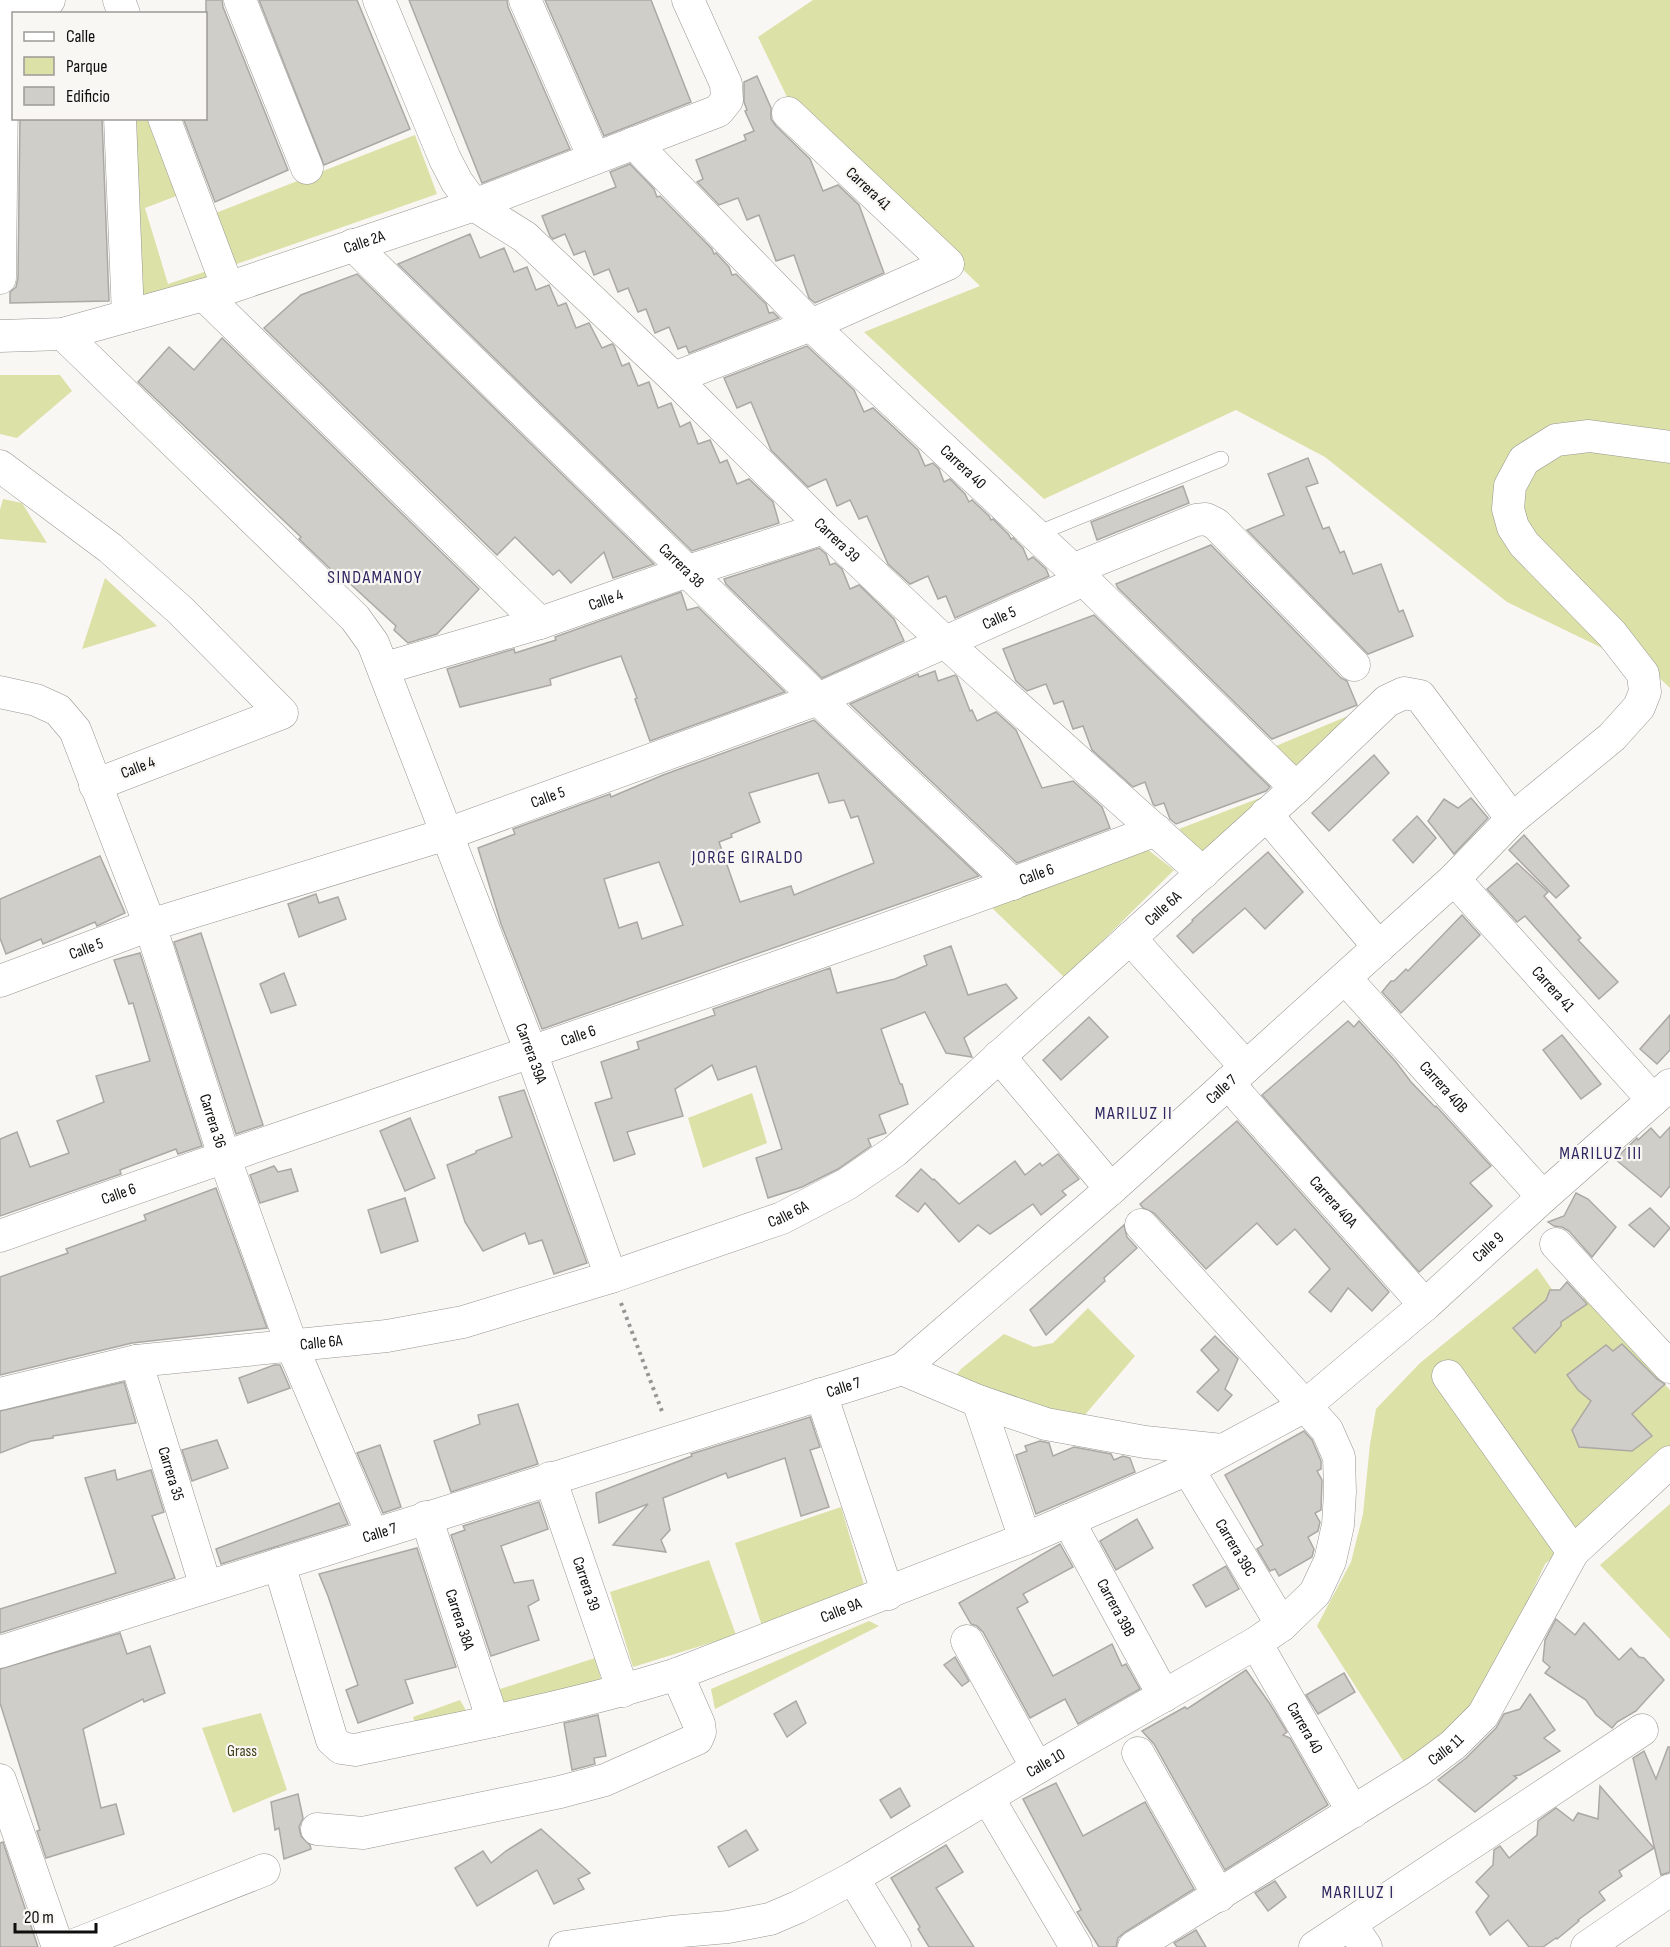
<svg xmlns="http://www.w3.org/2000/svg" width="1670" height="1947" font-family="'Sofia Sans Condensed',sans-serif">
<rect width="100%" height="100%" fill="#f9f7f3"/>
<g fill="#dbe1a7">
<path d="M813,0h857v688l-16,-15 -147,-71 -182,-145 -89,-47 -192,89 -180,-167 116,-46 -191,-185 -31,-64z"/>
<path d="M125,119h30l29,74 -39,15 23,76 45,-15 10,13 -89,28z"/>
<path d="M415,135l22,59 -209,73 -20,-51z"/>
<path d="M0,375h60l12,16 -55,47 -17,-4z"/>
<path d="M3,499l19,4 25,40 -47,-4v-29z"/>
<path d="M105,578l52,48 -75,23z"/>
<path d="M1367,708l-68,67 -30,-26z"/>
<path d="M1286,788l-77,71 -30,-30z"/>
<path d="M1147,849l27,21 -109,108 -75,-72z"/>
<path d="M752,1093l15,50 -64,25 -15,-50z"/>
<path d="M1537,1268l29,41 18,-11 86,92v64l-125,110 -63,135 -73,71 -92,-144 34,-64 12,-48 7,-70 6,-35 44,-46z"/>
<path d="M1088,1308l47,48 -57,67 -131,-36 14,-18 43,-35 30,13 19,-4z"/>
<path d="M1670,1504v135l-70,-74z"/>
<path d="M841,1507l24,81 -103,38 -27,-83z"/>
<path d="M709,1560l27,75 -103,32 -23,-75z"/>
<path d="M869,1621l10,5 -164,83 -4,-20z"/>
<path d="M595,1658l8,27 -99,21 -10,-15z"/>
<path d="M460,1700l12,21 -54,10 -5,-14z"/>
<path d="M261,1713l26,77 -54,23 -31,-85z"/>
</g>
<g fill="#d0cec9" stroke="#aba9a5" stroke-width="1.5" fill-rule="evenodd">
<path d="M206,0h16l1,7 65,163 -73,32 -32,-84h23z"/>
<path d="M259,0h98l53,129 -86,36z"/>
<path d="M409,0h98l1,7 62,142 -88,34z"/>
<path d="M545,0h106l40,102 -87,34z"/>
<path d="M757,76l14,32v11l5,7 34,33 13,32 15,-6 21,20 25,68 -69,30 -6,-5 -15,-43 -18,6 -17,-46 -12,5 -9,-22 -19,7 -22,-23 6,-3 -7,-19 50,-20 -2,-5 10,-4 -9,-20 2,-1 -3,-8v-20z"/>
<path d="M20,118h82l7,183 -99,2v-11l6,-5 2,-9z"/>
<path d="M630,164l24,25 3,8 3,-1 52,53 2,5 2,-1 13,14 3,8 4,-1 30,30 3,9 4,-1 6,6 -90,35 -3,-7 -8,3 -9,-22 -14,6 -9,-24 -8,3 -10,-24 -10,4 -9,-23 -15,6 -9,-24 -11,4 -9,-21 -12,5 -3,-3 -8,-20 74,-29 -6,-15z"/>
<path d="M470,234l10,24 24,-10 10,24 13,-5 9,23 13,-5 9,21 8,-3 10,25 13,-5 13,25 10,-4 2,2 8,20 7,-3 9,23 11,-4 9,26 13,-5 9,24 10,-5 8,22 12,-4 10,23 7,-3 10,24 12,-5 24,23 6,21 -87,28 -294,-287z"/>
<path d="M357,274l297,290 -41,14 -9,-26 -33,31 -12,-13 -6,5 -38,-38 -18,18 -233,-227 37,-33z"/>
<path d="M222,338l257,251 -42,45 -29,9 -14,-13 2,-4 -51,-47 -2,2 -44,-42 2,-2 -163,-155 31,-35 25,23z"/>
<path d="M807,346l47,44 10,22 9,-4 45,42 7,16 8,-3 6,6 5,13 6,-3 15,15 4,8 3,-2 17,16 2,4 2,-1 16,16 2,4 2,-1 10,10 5,12 5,-3 13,12 3,7 -94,42 -9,-22 -8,3 -10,-23 -18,8 -22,-20 -21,-48 -8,3 -9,-19 -13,6 -11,-27 -18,8 -37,-37 -20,-48 -14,6 -13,-30z"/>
<path d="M1308,458l10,25 -12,4 17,42 6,-2 11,26 4,-2 9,23 28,-10 18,48 4,-2 10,26 -45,18 -121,-124 37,-15 -16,-41z"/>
<path d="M1183,486l6,17 -92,37 -6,-18z"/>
<path d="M1211,545l130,133 6,3 10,24 -85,34 -154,-151 -2,-4z"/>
<path d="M819,548l7,6 4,11 5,-2 7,6 8,20 9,-4 35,34 10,22 -82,37 -96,-94 -2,-5z"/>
<path d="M681,592l6,18 11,-3 87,85 -135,49 -15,-42 2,-1 -16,-42 -71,23 1,6 -91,22 -13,-38 67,-20 1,4 41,-13 -1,-3z"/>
<path d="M1094,615l176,172 -4,4 -90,33 -6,-5 -6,-16 -9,3 -2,-2 -8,-22 -12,5 -41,-37 -9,-24 -10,3 -10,-28 -9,3 -8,-20 -19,7 -11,-10 -13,-32z"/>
<path d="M935,671l3,10 17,-6 2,2 13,34 2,-1 5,11 19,-9 20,18 26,58 31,-7 29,26 8,21 -93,35 -167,-159 68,-30 1,3z"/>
<path d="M814,720l165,156 -437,153 -41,-105 -23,-76 37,-14 -2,-5 97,-35 1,3 52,-22zM818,773l11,30 15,-3 7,18 7,-2 16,47 -80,32 -3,-9 -51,16 -21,-60 13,-5 -1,-3 29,-12 -11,-29zM659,862l24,63 -41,14 -5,-17 -18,6 -15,-49z"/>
<path d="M1374,755l15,18 -60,58 -17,-18z"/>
<path d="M1471,798l17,20 -34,36 -26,-33 16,-22 14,9z"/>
<path d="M1417,816l19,22 -23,25 -20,-23z"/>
<path d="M1524,835l45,51 -13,12 -47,-48z"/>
<path d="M1268,852l35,40 -38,37 -20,-21 -52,45 -16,-17 16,-15 -1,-1z"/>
<path d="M100,856l25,57 -28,13 -2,-4 -52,22 -2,-5 -35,15 -6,-16v-39z"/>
<path d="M1517,863l31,29 -4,4 37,42 -3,2 40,42 -19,17 -74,-83 -8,6 -30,-33z"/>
<path d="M316,894l3,9 19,-6 8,22 -47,18 -11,-33z"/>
<path d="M1462,915l18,20 -79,78 -19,-21 9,-11h3l12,-12 2,2z"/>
<path d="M201,933l62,192 -27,9 -62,-192z"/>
<path d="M951,946l17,49 38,-11 11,14 -53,40 8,19 -26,-4 -21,-41 -44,17 19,55h2l6,20 -29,11 7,18 -18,6 3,7 -33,23 -36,18 -34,11 -12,-40 26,-9 -26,-83 -38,14 -6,-15 -37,24 8,27 -56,16 8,22 -21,7 -19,-58 17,-5 -11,-36 38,-13 -2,-7 78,-27 -2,-6 117,-41 7,25 58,-14 32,-14 -3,-9z"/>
<path d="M140,953l62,193 -24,8 -2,-5 -56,21 1,4 -121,42v-77l17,-7 13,35 39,-14 -12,-32 47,-19 -8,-26 54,-15 -17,-58 -4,1 -15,-44z"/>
<path d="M284,973l12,32 -25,8 -11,-29z"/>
<path d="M1670,1015v35l-13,14 -17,-15z"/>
<path d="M1089,1017l19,20 -47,43 -18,-20z"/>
<path d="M1348,1021l6,6 5,-6 37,41 15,20 24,25 1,-1 55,60 -21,17 22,23 -73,66 -157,-177z"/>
<path d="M1562,1035l39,49 -20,15 -38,-49z"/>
<path d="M524,1090l63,173 -33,11 -12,-34 -13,4 -4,-11 -42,18 -18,-29 -18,-57 29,-12v-2l36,-14 -13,-40z"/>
<path d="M410,1118l25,60 -30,13 -25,-60z"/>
<path d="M1237,1121l152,171 -17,19 -24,-23 -17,24 -22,-20 21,-23 -35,-40 -18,16 -20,-22 -51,46 -52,-56 -11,-5 -3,-4z"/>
<path d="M1670,1127v59l-9,11 -46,-38 22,-21 1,2 13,-12 9,10z"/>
<path d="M1058,1154l21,25 -17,12 4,4 -25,20 -8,-11 -43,30 -12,-9 -19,17 -34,-39 -7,9 -22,-16 25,-27 12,11 1,-1 25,25 56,-43 10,14 15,-12 2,3z"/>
<path d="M274,1166l4,6 13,-3 7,22 -38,12 -10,-28z"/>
<path d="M216,1188l51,140 -135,15 -132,32v-98l68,-24 -2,-4 80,-29 -2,-5z"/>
<path d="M1576,1193l12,6 28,28 -24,30 -23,-26 -7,-4 -8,-1 -6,-4 16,-6z"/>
<path d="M405,1198l13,43 -37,12 -13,-43z"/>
<path d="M1650,1208l20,20 -16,19 -25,-22z"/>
<path d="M1124,1225l3,12 10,11 -33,30 1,3 -59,54 -16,-25z"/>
<path d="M1567,1282l20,22 -26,18v4l-26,27 -22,-25 33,-28 4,-10h10z"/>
<path d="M1215,1336l23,23 -13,30 7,6 -14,16 -21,-19 22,-22 -18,-20z"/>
<path d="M1622,1344l35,35 8,5 -33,30 20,22 -20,15 -53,-4 -7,-17 19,-29 -13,-11 -11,-15 39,-30 7,6z"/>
<path d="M274,1365h6l10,23 -42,15 -9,-25z"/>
<path d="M124,1382l12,41 -83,13v2l-22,3 -31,12v-42z"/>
<path d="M518,1404l20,60 -87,28 -17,-51 46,-17 -2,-9z"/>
<path d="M810,1417l10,30 -10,3 19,57 -28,9 -16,-58 -57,20 -2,-5 -63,25 7,32 -9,10 5,12 -53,-7 35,-41 -49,19 -3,-30 96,-37 -1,-2z"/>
<path d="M1304,1431l8,9 9,21v8l-4,2 5,9 -1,30 -6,3 5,9 -2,9 -10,6 6,12 -2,8 -33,19 -4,-7 -5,2 -13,-22 6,-4 -38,-70z"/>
<path d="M217,1440l11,28 -36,13 -10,-31z"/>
<path d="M1040,1441l9,2 4,13 21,-9 37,7 3,6 9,-4 7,2 5,14 -99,42 -20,-59 11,-4 -2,-5z"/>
<path d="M380,1445l21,62 -18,6 -26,-60z"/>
<path d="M115,1470l2,10 34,-10 13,42 -12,4 23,62 -175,55v-24l116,-36 -31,-95z"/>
<path d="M539,1502l9,27 -47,17 13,37 19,-3 6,20 -11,6 11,34 -48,16 -40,-121 14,-5 -2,-4z"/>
<path d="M339,1503l9,21 -127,40 -5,-15z"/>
<path d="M1137,1519l16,29 -37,22 -16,-29z"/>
<path d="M1060,1544l13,23 -50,27 5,8 -11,6 36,68 59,-32 10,22 4,-2 14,25 -62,35 -13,-25 -35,19 -47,-86 -6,-6 -6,-2 -12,-21z"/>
<path d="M417,1548l39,119 -51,13 8,23 -55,20 -12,-33 12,-5 -30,-89 -9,-22z"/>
<path d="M1226,1566l13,23 -33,18 -13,-22z"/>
<path d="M1556,1619l19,16 9,-12 35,37 12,-12 8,9 5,1 20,22 -28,31 -19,11 -5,6 -16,-13 -10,-15 -41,-27 5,-6 -7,-6 2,-21z"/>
<path d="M120,1633l7,21 23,-8 15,47 -21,9 -1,-3 -60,30 18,79 15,-4 8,30 -78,24 -9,-27 3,-1 -40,-127v-34z"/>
<path d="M955,1657l14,24 -7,5 -18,-21z"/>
<path d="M1246,1670l24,34 17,28 -4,3 7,3 38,67 -103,65 -71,-126 -12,-13 43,-24 2,2z"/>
<path d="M1344,1673l11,19 -37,22 -12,-19z"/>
<path d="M1530,1694l25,36 -11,8 16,13 -40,24 -6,1 3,2 -42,34 -37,-32 28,-22 30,-30 8,-14 16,-5z"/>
<path d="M796,1701l10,22 -19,14 -13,-23z"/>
<path d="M598,1715l8,41 -12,2 1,6 -23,6 -8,-47z"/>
<path d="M1668,1747h2v125l-9,3 -28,-117 11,-7 12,28z"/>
<path d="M1056,1783l27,53 62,-34 49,87 -69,43 -7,6 -2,9h-17l-22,-35 4,-2 -58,-111z"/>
<path d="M1600,1786l54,62 -35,23 3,5 -23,16 6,8 -27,20 1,1 -22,18 -1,-1 -13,9h-14l-21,-27 -18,15 -14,-23 13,-16 -13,-14 17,-17 1,-15 6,-4 9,12 28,-23 1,-14 18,-13 17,13 5,-8 20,6z"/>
<path d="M900,1788l10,18 -19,12 -11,-18z"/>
<path d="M298,1794l5,24 -4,9 2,9 9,9 1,4 -27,10 -5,-31 -4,2 -4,-28z"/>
<path d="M541,1829l49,44 -12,6 6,10 -30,15 -17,-34 -60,36 -22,-38 28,-17 8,12 15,-12z"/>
<path d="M746,1830l12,20 -29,17 -11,-20z"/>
<path d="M3,1842l35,105h-38v-104z"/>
<path d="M946,1845l17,27 -27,16 38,59h-45l-11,-18 2,-2 -29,-49z"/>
<path d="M1275,1881l11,16 -18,14 -13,-18z"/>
<path d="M1196,1930l10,17h-29l-3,-4z"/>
</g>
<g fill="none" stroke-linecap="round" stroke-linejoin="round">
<g stroke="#979591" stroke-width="16">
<path id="lane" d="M1034,535l187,-76"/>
</g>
<g stroke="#979591" stroke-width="33">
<g id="street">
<path d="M119,0l5,14"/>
<path d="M240,0l67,168"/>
<path id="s1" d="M379,0l66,159 12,23 17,23 51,32 149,141 150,150 122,115 257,230"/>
<path d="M525,0l69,158"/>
<path d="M0,2l49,-2"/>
<path d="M120,118l8,198"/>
<path d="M164,118l64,170"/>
<path id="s2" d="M634,143l177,182 273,255 212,208"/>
<path id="s3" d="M353,245l465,454 195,185"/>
<path d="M0,278l3,-276"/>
<path d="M204,295l336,328"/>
<path id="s4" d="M63,334l292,284 18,25 158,409 80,225"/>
<path id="s5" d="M0,336l63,-2 165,-46 246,-83 244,-94 9,-11 -1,-16 -38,-84"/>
<path d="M674,378l137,-53 137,-61 -160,-151"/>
<path d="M0,466l110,82 70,62 102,103 -187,72"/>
<path d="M1072,570l124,-50 10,-1 10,5 138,141"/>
<path id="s6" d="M385,668l155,-45 148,-52 136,-43"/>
<path id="s7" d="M0,692l36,8 22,10 17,20 75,195 74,231 68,190 80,188"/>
<path d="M1266,814l113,133"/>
<path id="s8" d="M1454,879l199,221"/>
<path d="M1130,938l116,129"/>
<path id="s9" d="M1345,978l198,219"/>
<path id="s10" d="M0,981l150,-56 297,-91 371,-135 266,-119"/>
<path d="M999,1056l112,133"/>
<path id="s11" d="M1229,1082l12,16 184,207"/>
<path id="s12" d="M0,1236c384,-138 774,-261 1156,-406"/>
<path d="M1556,1244l114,123"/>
<path id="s13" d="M136,1361l70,226"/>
<path d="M902,1369l76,32 68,23 99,18 77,8"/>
<path d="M1448,1376l125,176"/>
<path id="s14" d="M0,1394l136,-33 251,-25 76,-14 148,-45 171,-59 65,-34 48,-33 401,-363 91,-87 17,-8 16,3 92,123"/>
<path d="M821,1394l67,200"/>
<path d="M978,1401l47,138"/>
<path id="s15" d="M1188,1469l94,156"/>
<path id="s16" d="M550,1478l73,213"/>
<path id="s17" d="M426,1517l67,204"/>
<path id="s18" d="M1068,1520l96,176"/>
<path id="s19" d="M279,1564l53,176 9,8 14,2c108,-23 217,-43 322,-76l348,-135 163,-70 117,-63 120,-101 118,-108 127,-112"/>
<path d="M967,1641l70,127"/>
<path id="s20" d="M1256,1643l97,169"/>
<path id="s21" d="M0,1652l902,-283 209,-180 343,-310 58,-60 100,-82 27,-30 6,-15 -2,-18 -31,-40 -88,-90 -11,-17 -5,-18 2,-23 14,-26 32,-20 33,-4 81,11"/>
<path d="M1138,1753l81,143"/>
<path d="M0,1780l58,167"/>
<path d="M988,1798l88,149"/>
<path d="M317,1829l46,4 197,-41 45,-12 92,-41 3,-7 -1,-8 -22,-50"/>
<path d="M853,1878l42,69"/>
<path d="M1350,1924l16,23"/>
<path d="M69,1947l195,-77"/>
<path id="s22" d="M565,1947l106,-15 57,-5 42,-8 28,-12 55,-29 184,-110 219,-125 26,-18 33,-32 15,-32 8,-36 2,-33 -1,-35 -12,-27 -186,-205"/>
<path id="s23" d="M1134,1947l284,-176 35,-26 30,-30 90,-163 97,-90"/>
<path d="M1315,1947l327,-217"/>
<path d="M1587,1947l83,-57"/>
</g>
</g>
<path stroke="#979593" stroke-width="4" stroke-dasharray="3 4.5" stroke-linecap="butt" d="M621,1303l42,111"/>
<use href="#lane" stroke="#fff" stroke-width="15"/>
<use href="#street" stroke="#fff" stroke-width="32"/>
</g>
<g text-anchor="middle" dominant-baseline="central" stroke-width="4.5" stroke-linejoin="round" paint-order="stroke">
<g font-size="16" fill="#100f0e" stroke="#f9f7f3">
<text transform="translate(868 189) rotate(43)">Carrera 41</text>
<text stroke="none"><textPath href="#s5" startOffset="378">Calle 2A</textPath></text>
<text stroke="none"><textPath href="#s2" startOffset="462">Carrera 40</textPath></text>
<text stroke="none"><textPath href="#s1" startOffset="722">Carrera 39</textPath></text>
<text stroke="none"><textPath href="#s3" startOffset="459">Carrera 38</textPath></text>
<text stroke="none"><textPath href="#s6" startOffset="231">Calle 4</textPath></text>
<text stroke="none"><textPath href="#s10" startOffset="1064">Calle 5</textPath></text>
<text transform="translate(138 768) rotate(-21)">Calle 4</text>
<text stroke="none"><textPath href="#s10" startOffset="578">Calle 5</textPath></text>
<text stroke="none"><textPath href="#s12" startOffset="1098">Calle 6</textPath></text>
<text stroke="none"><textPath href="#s14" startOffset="1298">Calle 6A</textPath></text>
<text stroke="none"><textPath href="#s10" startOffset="92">Calle 5</textPath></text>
<text stroke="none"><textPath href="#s8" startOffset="148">Carrera 41</textPath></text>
<text stroke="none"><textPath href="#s12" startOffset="612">Calle 6</textPath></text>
<text stroke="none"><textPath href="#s4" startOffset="878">Carrera 39A</textPath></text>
<text stroke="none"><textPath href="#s9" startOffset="147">Carrera 40B</textPath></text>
<text stroke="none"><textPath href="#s21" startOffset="1370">Calle 7</textPath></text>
<text stroke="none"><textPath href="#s7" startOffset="502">Carrera 36</textPath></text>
<text stroke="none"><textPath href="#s12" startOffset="126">Calle 6</textPath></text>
<text stroke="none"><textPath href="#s11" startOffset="159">Carrera 40A</textPath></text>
<text stroke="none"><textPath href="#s14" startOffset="812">Calle 6A</textPath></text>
<text stroke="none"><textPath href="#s19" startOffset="1467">Calle 9</textPath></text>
<text stroke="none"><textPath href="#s14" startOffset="326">Calle 6A</textPath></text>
<text stroke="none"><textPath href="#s21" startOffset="884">Calle 7</textPath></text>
<text stroke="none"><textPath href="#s13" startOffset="118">Carrera 35</textPath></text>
<text stroke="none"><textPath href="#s21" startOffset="398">Calle 7</textPath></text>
<text stroke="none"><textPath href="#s15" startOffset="92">Carrera 39C</textPath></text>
<text stroke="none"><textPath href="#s16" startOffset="112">Carrera 39</textPath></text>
<text stroke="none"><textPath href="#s18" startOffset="100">Carrera 39B</textPath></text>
<text stroke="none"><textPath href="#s19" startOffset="717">Calle 9A</textPath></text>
<text stroke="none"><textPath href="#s17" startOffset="108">Carrera 38A</textPath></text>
<text stroke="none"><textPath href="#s20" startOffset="98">Carrera 40</textPath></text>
<text stroke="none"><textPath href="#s23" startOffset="369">Calle 11</textPath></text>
<text stroke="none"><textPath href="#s22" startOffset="524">Calle 10</textPath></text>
</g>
<g font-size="16" fill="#3e411a" stroke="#f9f7f3">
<text x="242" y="1751">Grass</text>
</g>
<g font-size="18" letter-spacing="1.5" fill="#2e2761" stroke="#f9f7f3">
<text x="375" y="577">SINDAMANOY</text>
<text x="748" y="857">JORGE GIRALDO</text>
<text x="1134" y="1113">MARILUZ II</text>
<text x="1601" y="1153">MARILUZ III</text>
<text x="1358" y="1892">MARILUZ I</text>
</g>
</g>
<rect x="12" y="12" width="195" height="108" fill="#f9f7f3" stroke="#9c9a97" stroke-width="1.5"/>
<rect x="24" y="32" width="30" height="9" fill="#ffffff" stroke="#9c9a97" stroke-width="1.5"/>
<text x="66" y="42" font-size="18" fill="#100f0e">Calle</text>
<rect x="24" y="57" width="30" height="18" fill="#dbe1a7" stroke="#9c9a97" stroke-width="1.5"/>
<text x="66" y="72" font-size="18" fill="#100f0e">Parque</text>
<rect x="24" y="87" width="30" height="18" fill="#d0cec9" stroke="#9c9a97" stroke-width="1.5"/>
<text x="66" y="102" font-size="18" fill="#100f0e">Edificio</text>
<path d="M15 1923v9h81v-9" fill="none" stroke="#100f0e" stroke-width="3"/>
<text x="24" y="1923" font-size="18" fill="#100f0e" stroke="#f9f7f3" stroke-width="4.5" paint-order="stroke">20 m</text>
</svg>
